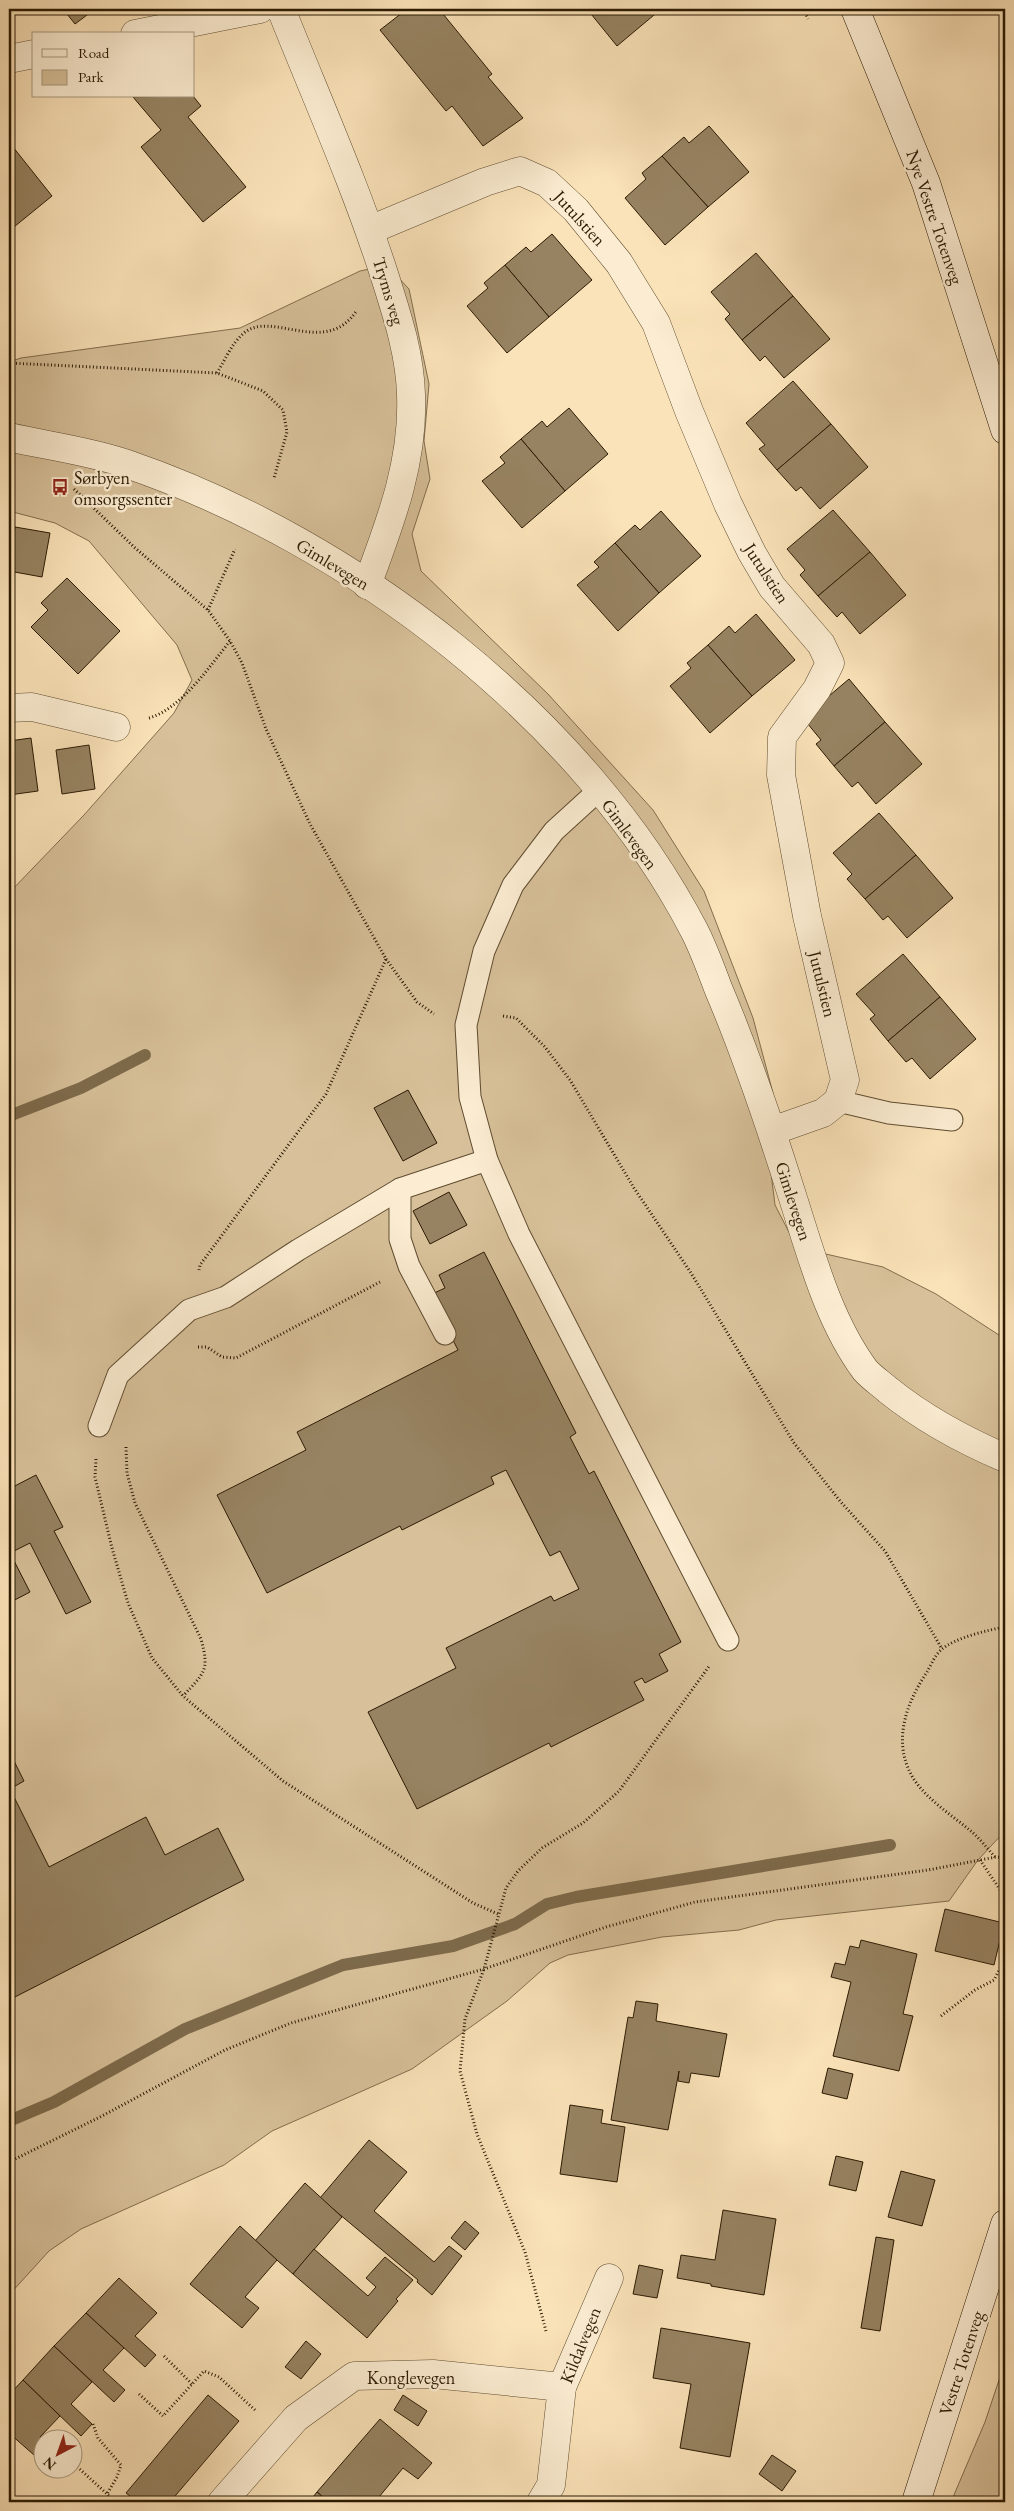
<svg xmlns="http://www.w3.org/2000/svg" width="1014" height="2511" font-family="'EB Garamond',serif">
<rect width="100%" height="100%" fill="#fbe3b9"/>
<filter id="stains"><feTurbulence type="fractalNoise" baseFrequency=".004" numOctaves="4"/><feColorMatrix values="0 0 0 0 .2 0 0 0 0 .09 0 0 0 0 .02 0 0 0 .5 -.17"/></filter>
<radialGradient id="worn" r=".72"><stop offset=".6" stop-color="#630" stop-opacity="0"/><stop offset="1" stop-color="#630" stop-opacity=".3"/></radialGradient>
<g fill="#d8c19a" stroke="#826e4e">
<path d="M379,267l17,8 13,14 20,95 -5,57 6,38 -18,55 9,37 127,123 105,116 51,81 49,127 20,75 -14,17 11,55 5,40 17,33 16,12 75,17 53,27 69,45v99l-5,21 5,16v356l-27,29 -29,41 -173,19 -37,10 -77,7 -94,18 -18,8 -43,38 -95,68 -140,62 -48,34 -143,64 -32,22 -40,44v-1402l75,-78 90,-102 18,-33 -15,-35 -88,-104 -34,-18 -46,-12v-149l12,-4 219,-30 120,-57z"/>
<path d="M1005,2362v140h-54l34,-80z"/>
</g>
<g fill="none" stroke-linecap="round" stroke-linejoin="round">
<g stroke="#7d6a4b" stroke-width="12">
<path d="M9,1116l72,-28 64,-33"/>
<path d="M9,2121l45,-19 131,-73 158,-64 110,-19 62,-22 32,-20 29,-7 314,-52"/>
</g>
</g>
<g fill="#978362" stroke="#2b1a03">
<path d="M63,9h32l-20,15z"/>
<path d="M407,9h32l53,65 -4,3 35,41 -40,28 -31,-40 -6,5 -66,-81z"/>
<path d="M587,9h72l1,1 -43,36z"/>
<path d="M193,96l8,10 -13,11 58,70 -43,35 -62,-75 20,-17 -28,-33z"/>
<path d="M709,126l40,46 -41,35 -46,-51 22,-19 5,6z"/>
<path d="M9,142l43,54 -43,35z"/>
<path d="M662,156l46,51 -43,38 -40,-47 21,-19 -4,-6z"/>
<path d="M552,234l40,46 -43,37 -44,-52 21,-18 5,5z"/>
<path d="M756,253l37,43 -51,44 -17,-21 5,-5 -19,-22z"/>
<path d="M505,265l44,52 -42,36 -40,-47 21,-18 -4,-5z"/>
<path d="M793,296l37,43 -46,39 -19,-22 -5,5 -18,-21z"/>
<path d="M793,381l38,43 -54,46 -18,-21 6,-4 -19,-22z"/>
<path d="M569,408l39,46 -43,37 -44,-52 21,-18 5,6z"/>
<path d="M831,424l37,43 -48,42 -19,-22 -5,4 -19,-21z"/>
<path d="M521,439l44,52 -43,37 -40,-47 23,-18 -5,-6z"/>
<path d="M833,510l37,42 -52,44 -18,-21 5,-5 -18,-21z"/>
<path d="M661,511l40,45 -42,37 -44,-50 20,-18 5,5z"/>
<path d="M15,527l35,6 -8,44 -33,-6z"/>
<path d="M615,543l44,50 -41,38 -41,-46 22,-18 -5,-5z"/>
<path d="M870,552l36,43 -46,39 -18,-22 -5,5 -19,-21z"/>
<path d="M67,578l53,53 -42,43 -47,-47 17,-17 -7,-7z"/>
<path d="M756,614l39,46 -43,36 -44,-51 21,-19 6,7z"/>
<path d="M708,645l44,51 -42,37 -40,-47 21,-18 -4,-5z"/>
<path d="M849,679l36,43 -51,44 -18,-22 5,-4 -18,-22z"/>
<path d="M885,722l37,42 -46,40 -18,-22 -6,5 -18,-21z"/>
<path d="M31,738l7,53 -29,4v-54z"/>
<path d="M89,745l6,44 -33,5 -6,-44z"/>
<path d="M879,813l37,42 -51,44 -18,-20 5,-5 -19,-21z"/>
<path d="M916,855l37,43 -46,40 -19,-22 -5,4 -18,-21z"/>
<path d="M903,954l37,43 -52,44 -18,-22 5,-4 -19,-21z"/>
<path d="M940,997l36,42 -46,40 -18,-21 -6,4 -18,-21z"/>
<path d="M408,1090l29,53 -34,18 -29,-53z"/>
<path d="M449,1192l18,33 -37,19 -17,-33z"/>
<path d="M484,1252l92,181 -6,4 19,37 5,-3 87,171 -22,12 9,17 -23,12 -3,-5 -8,4 10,18 -93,47 -2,-4 -132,66 -49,-97 88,-44 -10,-20 105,-52 3,5 25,-12 -19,-38 -10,5 -44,-86 -15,7 3,7 -92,46 -2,-4 -133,67 -50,-98 89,-45 -9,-18 161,-82 -28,-55 15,-7 -6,-13z"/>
<path d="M36,1475l27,52 -9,4 37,71 -25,12 -36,-71 -20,10 20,39 -21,11v-114z"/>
<path d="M9,1751l15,30 -14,8 39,78 97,-50 19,38 53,-27 26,52 -235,120z"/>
<path d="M945,1909l59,14 -10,42 -59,-14z"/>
<path d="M861,1940l56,14 -14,60 10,2 -14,55 -66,-15 18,-74 -20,-5 4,-14 10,2 5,-19 9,2z"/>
<path d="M636,2001l22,3 -2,17 71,13 -8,43 -28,-4 -2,10 -11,-2 1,-10 -11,59 -57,-10 17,-103 5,1z"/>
<path d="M828,2068l25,6 -6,25 -25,-6z"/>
<path d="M570,2105l33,5 -2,13 24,4 -8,55 -57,-8z"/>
<path d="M369,2140l38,32 -33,39 60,51 15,-16 13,10 -30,39 -15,-13 1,-2 -98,-82z"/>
<path d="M836,2156l27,6 -7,29 -27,-6z"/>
<path d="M901,2171l34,9 -13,46 -34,-9z"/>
<path d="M305,2183l37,34 -49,57 -38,-33z"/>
<path d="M723,2210l53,9 -12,76 -53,-9v-2l-34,-6 4,-23 34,5z"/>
<path d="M465,2221l14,12 -14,17 -14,-12z"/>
<path d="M240,2226l37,34 -32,37 14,11 -17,20 -52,-44z"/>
<path d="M876,2237l18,3 -14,91 -19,-3z"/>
<path d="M314,2249l54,47 8,-9 -10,-9 19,-21 28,23 -17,19 2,2 -31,37 -74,-64z"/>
<path d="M639,2265l24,5 -6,28 -24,-4z"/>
<path d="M119,2278l38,35 -22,23 21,19 -11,12 -59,-54z"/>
<path d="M86,2313l38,35 -21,22 22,20 -11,12 -60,-56z"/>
<path d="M661,2328l89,15 -20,114 -50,-9 11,-64 -38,-6z"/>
<path d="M306,2341l15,13 -20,25 -16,-12z"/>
<path d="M54,2346l38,36 -21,22 21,20 -11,12 -58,-56z"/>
<path d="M23,2380l37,36 -20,21 2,3v22l-33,-29v-38z"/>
<path d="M208,2395l31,26 -69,81h-32l-12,-9z"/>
<path d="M403,2395l24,16 -9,15 -24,-16z"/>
<path d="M380,2419l52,44 -14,16 -15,-11 -24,29 6,5h-56l-12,-10z"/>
<path d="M772,2455l24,16 -14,20 -23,-17z"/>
<path d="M317,2492l12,10h-20z"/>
</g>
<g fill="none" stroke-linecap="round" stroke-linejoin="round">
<g stroke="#5f4c30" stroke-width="23">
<g id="service">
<path d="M599,790l-45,41 -41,54 -29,66 -18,74 4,72 17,63 32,74 209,406"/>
<path d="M838,1101l51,12 63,7"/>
<path d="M400,1189v50l9,27 36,68"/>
<path d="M99,1426l19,-51 71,-65 37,-13 72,-47 102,-61 87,-29"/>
</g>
</g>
<g stroke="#5f4c30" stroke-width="29">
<g id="minor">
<path d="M281,9c35,88 75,177 104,268 12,38 25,77 26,118 3,67 -21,128 -44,190"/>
<path d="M135,34l125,-25"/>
<path d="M9,59l25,-5"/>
<path d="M370,230l115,-48 35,-11 27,12 29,27 43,53 37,60 33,88 39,93 24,49 20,34 49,57 9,19 -13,26 -35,48 -1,38 26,141 38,164 -7,21 -15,12 -51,18"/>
<path d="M9,708l23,-1 84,20"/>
<path d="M222,2502l74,-84 58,-42 79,-2 129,13"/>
<path d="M541,2502l10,-17 11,-98 47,-109"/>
</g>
</g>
<g stroke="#5f4c30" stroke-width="29">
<path id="tertiary" d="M9,437c39,9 81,14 118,27 225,77 458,255 568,468 9,18 16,37 23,56 29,68 52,137 74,207 19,59 36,125 73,175 6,7 15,13 23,20 36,29 75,50 117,68"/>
</g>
<g stroke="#2b1a03" stroke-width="29">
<g id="secondary">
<path d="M855,9l71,174 79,247"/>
<path d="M916,2502l89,-278"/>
</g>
</g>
<g stroke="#2b1a03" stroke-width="3" stroke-dasharray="1 2.5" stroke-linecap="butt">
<path d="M804,9l4,10"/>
<path d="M9,363l208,10 46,18 20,19 4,22 -13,46"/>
<path d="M217,373c8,-13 15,-30 26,-39 27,-26 83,25 114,-24"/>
<path d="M74,489l60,58 74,63 22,31 12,22 24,66 44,95 76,135 -60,135 -126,171 -1,5"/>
<path d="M208,610l27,-61"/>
<path d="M149,718c32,-9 61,-52 81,-77"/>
<path d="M386,959l31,43 17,12"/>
<path d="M503,1016l13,2 29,29 25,33 64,108 57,85 103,170 46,58 45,50 57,98"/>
<path d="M198,1347h9l15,10 14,1 144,-76"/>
<path d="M126,1447l1,26 8,30 66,136c9,32 3,34 -18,57"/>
<path d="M96,1459l-1,18 17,71 16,55 24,55 31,38 100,85 190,122 25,11"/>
<path d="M995,1857c-8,-9 -15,-18 -23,-25 -19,-16 -43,-31 -57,-51 -24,-36 -10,-76 12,-109 4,-7 8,-17 14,-22 13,-12 47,-20 64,-23"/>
<path d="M980,1860l25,37"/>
<path d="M941,2016l34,-26 19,-10 11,-21"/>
<path d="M9,2162l93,-46 123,-66 66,-27 193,-54 122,-42 89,-25 233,-32 68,-13 9,1"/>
<path d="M546,2331l-21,-79 -48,-118 -17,-63 5,-52 19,-50 22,-81 12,-17 24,-23 41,-25 36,-32 91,-126"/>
<path d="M164,2356l28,28"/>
<path d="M139,2394l24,22 41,-45 15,6 36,33"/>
<path d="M93,2424l5,14 23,27 -4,12 -10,17 9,8"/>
<path d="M72,2462l35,32"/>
</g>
<use href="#service" stroke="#fcedd2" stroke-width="21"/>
<use href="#minor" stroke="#fcedd2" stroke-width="28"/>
<use href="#tertiary" stroke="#fcedd2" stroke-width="28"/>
<use href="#secondary" stroke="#fcedd2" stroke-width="28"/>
</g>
<defs>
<g id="bus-bare" transform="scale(1.35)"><path d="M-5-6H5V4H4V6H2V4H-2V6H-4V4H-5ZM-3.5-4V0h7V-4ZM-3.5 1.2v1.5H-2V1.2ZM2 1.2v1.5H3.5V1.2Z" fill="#8f2418" stroke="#fcedd2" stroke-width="2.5" paint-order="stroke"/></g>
</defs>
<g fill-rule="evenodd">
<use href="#bus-bare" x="60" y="487"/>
</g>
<g text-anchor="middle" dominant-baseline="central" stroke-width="5" stroke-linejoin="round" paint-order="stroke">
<g font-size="18" fill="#2b1a03" stroke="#fcedd2">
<text transform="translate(935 217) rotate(71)">Nye Vestre Totenveg</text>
<text transform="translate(580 218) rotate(48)">Jutulstien</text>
<text transform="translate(389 291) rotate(73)">Tryms veg</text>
<text transform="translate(333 564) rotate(31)">Gimlevegen</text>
<text transform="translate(767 573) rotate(57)">Jutulstien</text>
<text transform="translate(630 834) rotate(54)">Gimlevegen</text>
<text transform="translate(823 984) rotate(76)">Jutulstien</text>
<text transform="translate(794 1201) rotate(72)">Gimlevegen</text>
<text transform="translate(580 2345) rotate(-68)">Kildalvegen</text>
<text transform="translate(961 2363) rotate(-72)">Vestre Totenveg</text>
<text x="411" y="2377">Konglevegen</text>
</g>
<g font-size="18" fill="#2b1a03" stroke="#fcedd2" text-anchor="start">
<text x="74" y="477">Sørbyen<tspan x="74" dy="21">omsorgssenter</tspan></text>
</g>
</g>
<rect width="1014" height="2511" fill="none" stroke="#fbe3b9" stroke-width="30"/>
<rect x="10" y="10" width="994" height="2491" fill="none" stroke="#2b1a03" stroke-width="2.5"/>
<rect x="15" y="15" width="984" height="2481" fill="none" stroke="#2b1a03"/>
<rect x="32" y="32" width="162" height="65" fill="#fcedd2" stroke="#a8997f"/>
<rect x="42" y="49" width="25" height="8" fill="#fcedd2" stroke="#a8997f"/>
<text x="78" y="58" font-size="15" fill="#2b1a03">Road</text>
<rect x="42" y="70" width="25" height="15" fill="#d8c19a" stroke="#a8997f"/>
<text x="78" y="82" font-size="15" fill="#2b1a03">Park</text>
<g transform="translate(58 2454) rotate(221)"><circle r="24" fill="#fcedd2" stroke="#a8997f"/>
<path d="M0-4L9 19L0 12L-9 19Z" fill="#8f2418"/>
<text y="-8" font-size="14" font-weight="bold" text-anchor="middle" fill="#2b1a03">N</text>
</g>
<rect width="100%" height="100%" filter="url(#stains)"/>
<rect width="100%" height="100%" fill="url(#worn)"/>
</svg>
